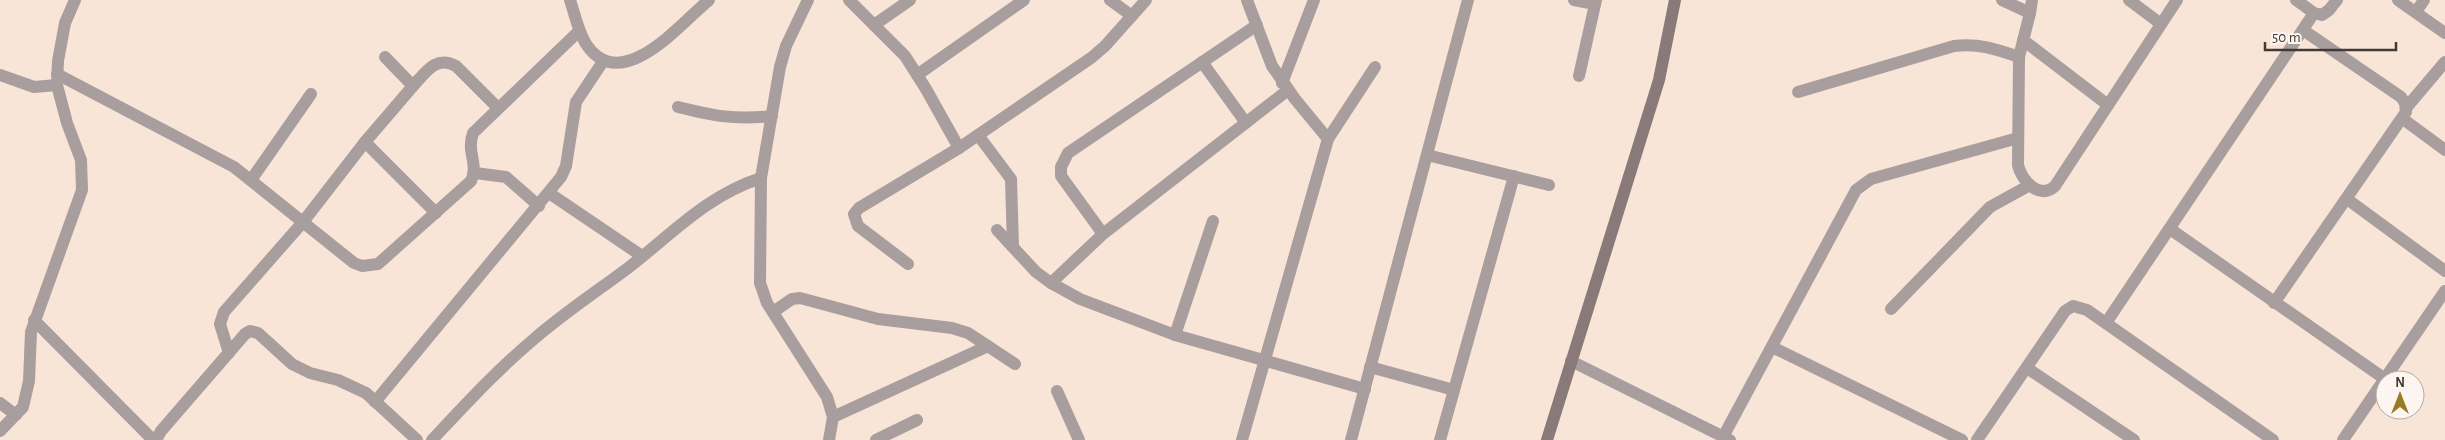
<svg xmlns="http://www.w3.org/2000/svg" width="2445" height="440" font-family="'Alegreya Sans',sans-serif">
<rect width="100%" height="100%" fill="#f9e5d8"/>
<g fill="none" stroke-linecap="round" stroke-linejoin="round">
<g stroke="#a99e9e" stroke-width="12">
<path d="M570,0c5,15 8,31 16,44 35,53 95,-21 123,-44"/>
<path d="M808,0l-22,46 -6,21 -19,111 -1,105 7,20 60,94 6,20 -4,23"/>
<path d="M849,0l56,56 21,33 33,59 -100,60 -5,6 4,12 50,38"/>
<path d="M1110,0l22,16"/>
<path d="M1574,0l21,4"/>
<path d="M2002,0l28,13 -11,44 -1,108c3,15 22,36 37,21l122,-186"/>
<path d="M2129,0l32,24"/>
<path d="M2296,0l18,13 8,2 7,-5 8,-10"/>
<path d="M2398,0l47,33"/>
<path d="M2416,12l8,-12"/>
<path d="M2030,13l2,-13"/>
<path d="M874,25l36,-25"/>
<path d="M2023,40l85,65"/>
<path d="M385,57l28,29c13,-14 23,-31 43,-20l42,42"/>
<path d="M1202,62l44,61"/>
<path d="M57,74l177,93 120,96 8,3 16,-2 93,-83c8,-18 -5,-28 2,-48l106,-102"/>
<path d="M0,75l34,12 23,-2"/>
<path d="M917,75l107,-75"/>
<path d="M1579,76l17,-76"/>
<path d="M1282,83l32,-83"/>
<path d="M413,86l-48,56 71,71"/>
<path d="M1798,92l156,-46c24,-3 42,3 65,11"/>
<path d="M678,107c36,9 57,13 94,9"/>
<path d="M2406,108l39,-46"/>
<path d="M2403,119l42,31"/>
<path d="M978,135l33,44 2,68"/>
<path d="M1328,139l47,-72"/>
<path d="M959,148l132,-90 14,-12 41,-46"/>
<path d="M1427,155l122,30"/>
<path d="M475,173l31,4 33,29"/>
<path d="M251,180l60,-86"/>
<path d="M549,193l93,63"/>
<path d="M2347,199l98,72"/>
<path d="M2170,229l215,150"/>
<path d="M997,230l39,42 15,11 29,16 95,36 190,54"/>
<path d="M1103,234l-42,-58v-9l7,-14 189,-128"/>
<path d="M1051,283l52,-49 185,-144"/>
<path d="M2274,303l132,-191 -1,-9 -4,-6 -98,-67"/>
<path d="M1891,309l99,-102 40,-22"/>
<path d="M773,312l19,-13 8,-1 78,21 74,9 16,5 47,31"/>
<path d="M34,320l119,120"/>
<path d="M2106,323l208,-310"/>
<path d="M1175,335l38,-114"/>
<path d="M1772,347l190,93"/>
<path d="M229,353l-9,-29 4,-12 79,-90 62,-80"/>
<path d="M1571,361l159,79"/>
<path d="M1370,367l84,23"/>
<path d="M2027,368l107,72"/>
<path d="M1057,391l22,49"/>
<path d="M375,402l186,-225 5,-11 10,-64 28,-42"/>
<path d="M0,403l16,12"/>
<path d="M833,417l155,-71"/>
<path d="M0,431l23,-24 6,-26 2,-49 51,-142 -1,-30 -14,-37 -10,-38 1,-24 7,-38 10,-23"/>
<path d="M1723,437l133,-247 15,-11 147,-41"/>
<path d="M156,440l5,-9 84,-97 5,-3 8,2 34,31 18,9 28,7 28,13 51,47"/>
<path d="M432,440c33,-35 65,-70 102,-101 30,-26 62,-47 94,-71 44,-34 78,-72 133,-90"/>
<path d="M876,440l41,-20"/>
<path d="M1242,440l86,-301 -33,-40 -23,-33 -25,-66"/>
<path d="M1351,440l117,-440"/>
<path d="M1440,440l74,-264"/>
<path d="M1977,440l88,-129 8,-5 14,4 186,130"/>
<path d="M2343,440l102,-149"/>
</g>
<path stroke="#897a79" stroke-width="12" d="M1547,440l112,-360 16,-80"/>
</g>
<g transform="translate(2400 395)"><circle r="24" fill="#fdf5f0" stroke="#b2aaa5"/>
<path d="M0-4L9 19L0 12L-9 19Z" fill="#977a22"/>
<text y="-8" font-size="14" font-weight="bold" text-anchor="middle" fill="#423a35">N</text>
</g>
<path d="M2265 42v8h131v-8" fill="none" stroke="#423a35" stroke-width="2.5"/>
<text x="2272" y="42" font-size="15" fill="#423a35" stroke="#fdf5f0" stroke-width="4" paint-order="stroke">50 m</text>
</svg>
